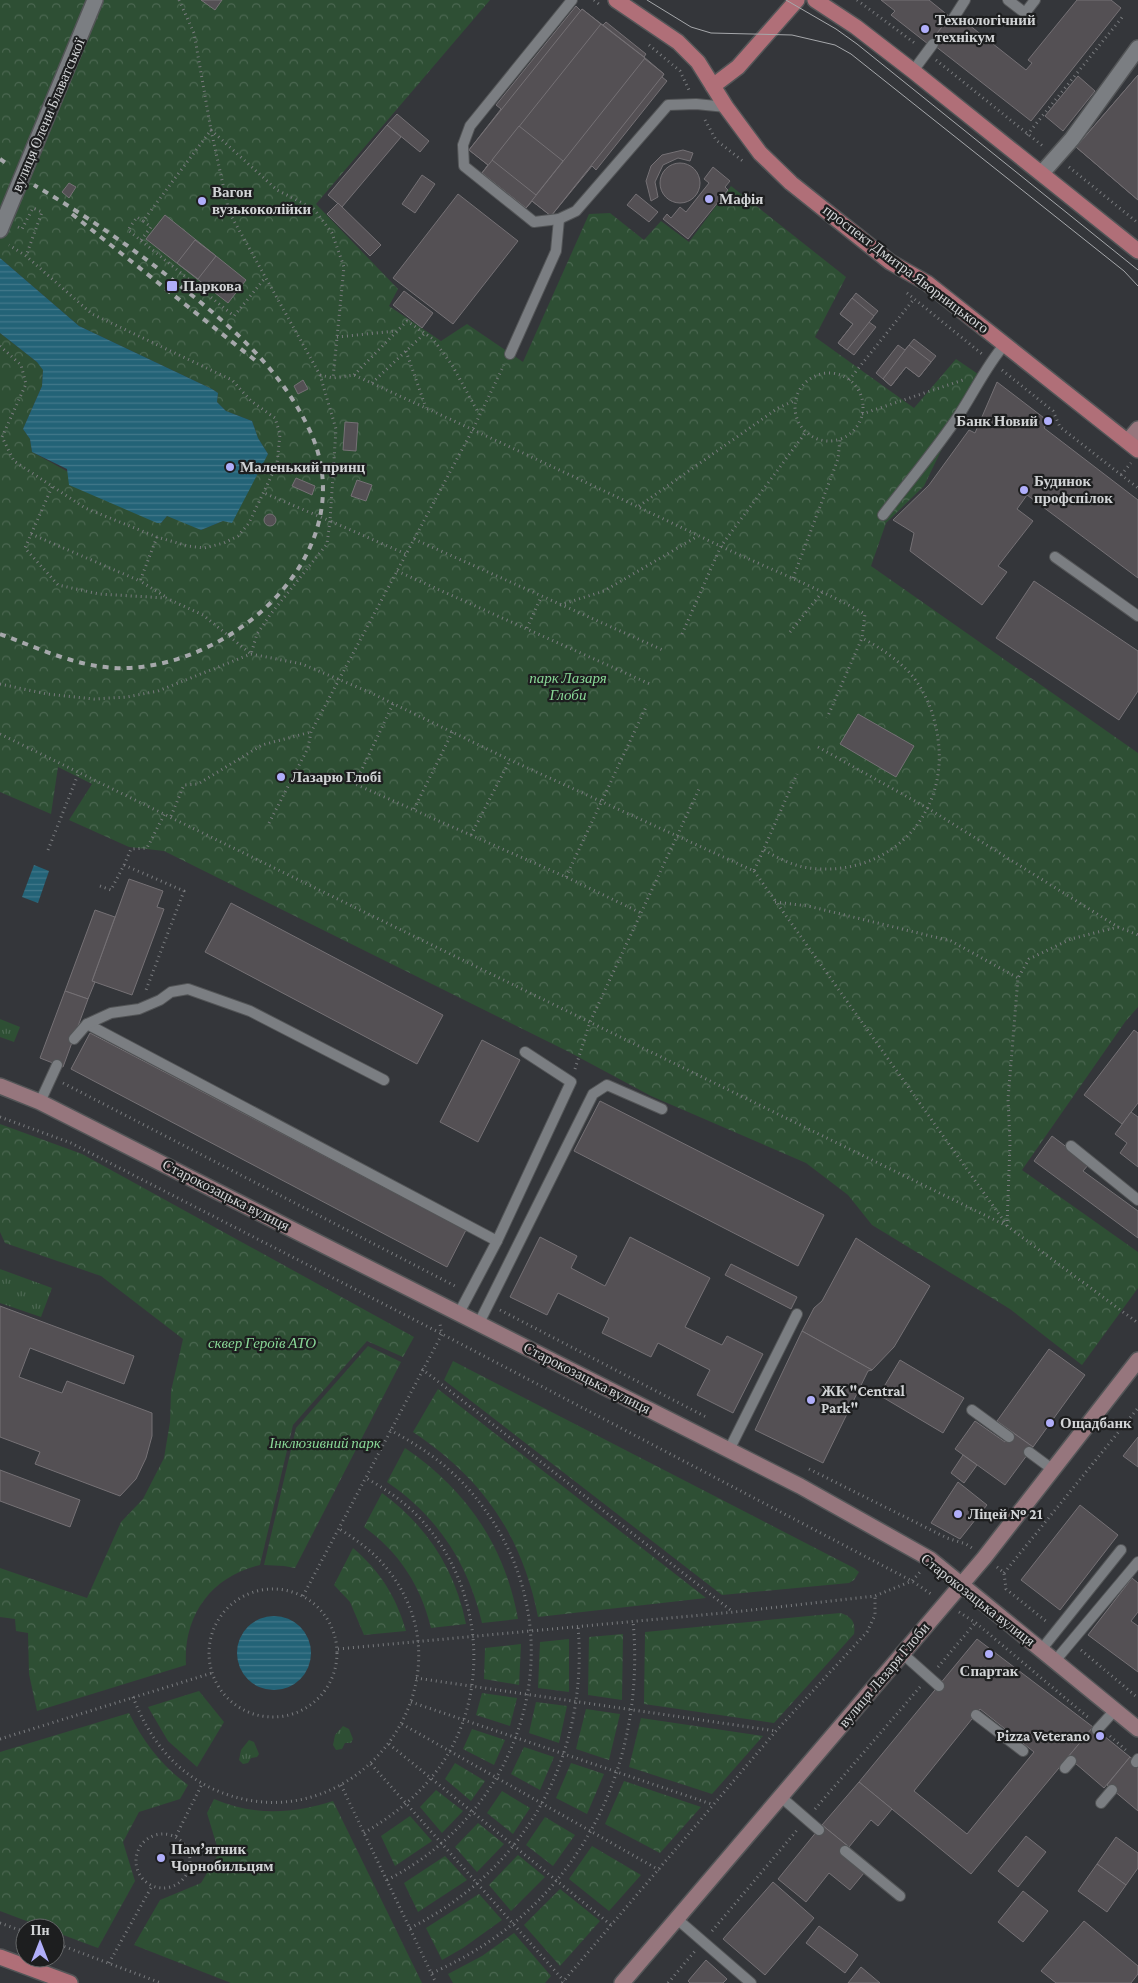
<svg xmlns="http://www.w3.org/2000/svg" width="1138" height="1983" font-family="'Crimson Pro',serif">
<defs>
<pattern id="grass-tufts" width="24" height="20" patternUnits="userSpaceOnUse" patternTransform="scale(1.25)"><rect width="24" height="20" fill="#2e4f34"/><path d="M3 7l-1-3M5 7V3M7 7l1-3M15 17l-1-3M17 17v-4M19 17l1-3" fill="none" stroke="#4b6751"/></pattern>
<pattern id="park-crowns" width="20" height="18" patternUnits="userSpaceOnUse" patternTransform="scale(1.25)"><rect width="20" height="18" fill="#2e4f34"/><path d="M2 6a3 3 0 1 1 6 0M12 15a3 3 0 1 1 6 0" fill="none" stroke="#4b6751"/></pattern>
<pattern id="water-rules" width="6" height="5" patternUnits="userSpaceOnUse" patternTransform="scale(1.25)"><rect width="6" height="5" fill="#236377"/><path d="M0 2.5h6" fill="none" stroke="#42788a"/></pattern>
</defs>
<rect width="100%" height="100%" fill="#34363a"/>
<g fill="url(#grass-tufts)">
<path d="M0,1019l20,8 -6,15 -14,-5z"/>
<path d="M0,1269l52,19 -11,29 -41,-14z"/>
<path d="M343,1726l6,3 4,10 -2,4h-6l-3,6 -6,1 -3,-5 2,-10z"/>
<path d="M249,1740l5,2 5,12 -2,3 -6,1 -3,5 -5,1 -4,-4 2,-10z"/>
</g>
<g fill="url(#park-crowns)">
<path d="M0,0h490l-174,204 82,85 -9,17 52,35 26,-17 56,38 66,-148 21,-1 34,27 17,-19 28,21 42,-56 115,91 -31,60 99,71 42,-49 22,15 -54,112 -38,37 -15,43 267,187v254l-13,15 -103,148 116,82v36l-56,77 -72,-56 -138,-84 -24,-30 -42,-32 -155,-67 -82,-44 -405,-201 -35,-4 -60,-27 23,-36 -34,-17 -7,47 -51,-22v-459l37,29 6,7 -1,17 -19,43 7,10 2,13 129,71 6,-7h4l30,14 22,-9 45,-67 -10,-16 -6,-17 -26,-10 -9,-9 1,-9 -6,-4 -133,-63 -79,-68z"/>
<path d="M0,1124l82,30 332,183 -11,20 -36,-16 -74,84 -33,140c-48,11 -77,50 -74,100l-149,46 -8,-37 -1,-41 -12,-2 -1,-12 -15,-2v-49l87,30 34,-76 22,-23 21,-41 6,-36 1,-31 12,-52 -82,-63 -96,-33 -5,-11z"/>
<path d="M368,1346l33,16 -106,206 -11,-2 -20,-1 32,-137z"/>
<path d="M453,1361l401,207 5,4 -5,8 -5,3 -127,12 -278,-215z"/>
<path d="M438,1389l268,209 -168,19c-16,-82 -56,-139 -125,-185z"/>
<path d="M405,1448c61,41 100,98 113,171l-36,4c-14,-60 -44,-106 -95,-141z"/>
<path d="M382,1493c45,33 73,76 84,131l-35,4c-10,-42 -32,-76 -67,-101z"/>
<path d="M353,1548c27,23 43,48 53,83l-42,4 -14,-33 -16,-17z"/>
<path d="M840,1613c11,3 16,9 14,21l-80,89 -130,-19 1,-72z"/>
<path d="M623,1634l-1,66 -34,-5 1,-58z"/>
<path d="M569,1639v53l-31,-4 2,-46z"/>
<path d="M521,1644l-2,41 -35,-6 1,-31z"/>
<path d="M199,1691l25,31 -27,45 -29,-26 -20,-34z"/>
<path d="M482,1693l35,5 -7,28 -34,-11z"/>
<path d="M536,1702l31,4 -8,37 -30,-10z"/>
<path d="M586,1709l34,5 -11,46 -33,-11z"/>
<path d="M129,1713c15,30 32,52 59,72l-8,14 -41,13 -16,30 12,39 -37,67 -43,-16v-4h-10l-45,-17v-159z"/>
<path d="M641,1718l122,18 -51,58 -83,-27z"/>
<path d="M472,1729l33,11 -11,25 -31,-16z"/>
<path d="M524,1747l30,10 -14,33 -29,-16z"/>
<path d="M455,1763l30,18 -14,20 -26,-22z"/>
<path d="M571,1763l33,11 -17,40 -31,-16z"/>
<path d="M624,1781l77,26 -41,46 -55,-29z"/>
<path d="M436,1790l27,21 -21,22 -22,-26z"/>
<path d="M502,1791l28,17 -17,26 -26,-21z"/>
<path d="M214,1799c39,17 80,15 119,2l89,182h-191l-97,-38 26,-45 41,-17 18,-30 -12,-40z"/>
<path d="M410,1816l22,25 -37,25 -14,-30z"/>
<path d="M545,1817l30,18 -22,31 -27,-21z"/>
<path d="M478,1823l26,21 -27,28 -22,-25z"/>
<path d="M592,1846l49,29 -32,36 -40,-32z"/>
<path d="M518,1855l27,22 -34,34 -22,-26z"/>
<path d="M445,1856l22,24 -49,32 -14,-29z"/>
<path d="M560,1889l40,32 -40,45 -36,-41z"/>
<path d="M479,1894l23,26 -39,28 -21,12 -16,-32z"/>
<path d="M514,1933l37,43 -6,7h-92l-5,-9 34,-18z"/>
</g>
<g fill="url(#water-rules)">
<path d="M0,258l79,68 133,63 6,4 -1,9 9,9 26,10 6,17 10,16 -36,69 -9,-2 -22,9 -34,-14 -6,7h-4l-88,-38 -2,-16 -35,-17 -2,-13 -7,-10 19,-43 1,-16 -6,-8 -37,-29z"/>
<path d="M34,865l15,6 -11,32 -16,-6z"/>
<circle cx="274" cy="1653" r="37"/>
</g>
<g fill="#545054" stroke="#757175" fill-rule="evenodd">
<path d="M201,0h21l-7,10z"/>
<path d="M881,0h48l21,17 -22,27 -37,-29 4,-4z"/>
<path d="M1077,0h34l10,8 -90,113 -101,-79 20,-25 11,8 3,-4 62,49 6,-7 -4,-3z"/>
<path d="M576,6l5,5 1,-2 62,48 20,17 -2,3 5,4 -71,89 -4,-4 -41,50 -19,-15 -6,7 -44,-35 6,-8 -19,-15 32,-41 -5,-4z"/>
<path d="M582,9l82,65 -113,142 -19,-15 -6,7 -44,-35 6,-8 -19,-15z"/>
<path d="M606,22l40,32 -2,3 -41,-32z"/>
<path d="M601,24l44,34 -119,150 -44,-35z"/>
<path d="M1138,75v125l-62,-53z"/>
<path d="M1138,75v125l-62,-53z"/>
<path d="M1078,76l17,15 -32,40 -18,-15z"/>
<path d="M397,114l32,27 -9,11 -33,-27z"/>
<path d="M387,125l14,12 -59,70 -14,-12z"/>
<path d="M519,126l44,35 -27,34 -44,-35z"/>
<path d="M683,150l10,3 -3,8 -12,-3 -15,7 -8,17 3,15 -7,4 -5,-20 5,-15 11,-11z"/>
<circle cx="680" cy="183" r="20"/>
<path d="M713,167l17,14 -5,6 3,3 -40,49 -25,-20 4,-5 4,4 9,-11 6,5 23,-29 -5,-4z"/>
<path d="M422,175l13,9 -20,29 -13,-9z"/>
<path d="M69,183l7,4 -7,11 -7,-6z"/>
<path d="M458,194l60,47 -65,83 -60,-46z"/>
<path d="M636,194l22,18 -9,10 -22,-17z"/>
<path d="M338,203l43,42 -11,11 -43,-42z"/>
<path d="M165,215l81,65 -18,23 -82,-64z"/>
<path d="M195,240l21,16 -18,23 -21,-16z"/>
<path d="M404,291l29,22 -11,15 -29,-23z"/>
<path d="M856,293l22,18 -9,11 7,5 -22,28 -16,-12 15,-19 -13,-10z"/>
<path d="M852,298l22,18 -27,34 -9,-7 15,-19 -13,-10z"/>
<path d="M914,339l22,17 -17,21 -13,-10 -15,19 -15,-13 22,-28 7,5z"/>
<path d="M909,345l22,17 -12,15 -13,-10 -15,19 -8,-7z"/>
<path d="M303,380l5,9 -10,5 -4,-8z"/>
<path d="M997,382l51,39 -4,7 94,72v78l-111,-83 -10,14 16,12 -35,45 9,6 -25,33 -72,-54 4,-18 -21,-13 36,-35 40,-55 6,3z"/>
<path d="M345,422l13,1 -2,28 -13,-1z"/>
<path d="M296,478l19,8 -3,9 -20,-9z"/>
<path d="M357,480l15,5 -6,16 -15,-5z"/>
<circle cx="270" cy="520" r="6"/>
<path d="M1034,581l104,70v40l-19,29 -123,-82z"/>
<path d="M858,714l56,32 -18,31 -56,-33z"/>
<path d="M129,879l34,12 -6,16 7,2 -32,86 -40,-14z"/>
<path d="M231,903l212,112 -26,49 -212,-112z"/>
<path d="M95,910l20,7 -23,64 3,1 -7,17 -23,-8z"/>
<path d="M65,991l23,8 -25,68 -23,-9z"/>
<path d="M1134,1030l4,3v70l-16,21 -38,-29z"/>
<path d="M90,1033l376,197 -19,37 -376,-198z"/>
<path d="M482,1040l38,20 -42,82 -38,-20z"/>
<path d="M600,1101l224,114 -26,51 -224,-115z"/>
<path d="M1131,1112l7,5v50l-18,-14 7,-10 -12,-9z"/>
<path d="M1052,1136l37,28 -6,7 55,40v27l-104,-77z"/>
<path d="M540,1237l37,19 -6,12 34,18 25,-49 80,41 -25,49 37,18 5,-9 36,18 -30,59 -36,-18 13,-25 -52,-27 -7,14 -49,-24 7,-15 -51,-25 -11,22 -37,-18z"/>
<path d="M856,1238l74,48 -36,61 -22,23 -70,-39 12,-23 8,-7z"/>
<path d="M731,1264l66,33 -6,12 -66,-34z"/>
<path d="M0,1306l134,50 -10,28 -94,-36 -11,29 43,16 5,-12 85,32v23l-6,22 -10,21 -16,17 -85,-32 5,-12 -40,-15z"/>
<path d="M802,1331l70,39 -4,1 -45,92 -68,-33z"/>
<path d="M1049,1349l36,26 -52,72 -36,-26z"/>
<path d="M900,1360l64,38 -21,35 -64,-38z"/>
<path d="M975,1421l30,21 7,-10 21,15 -28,38 -50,-36z"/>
<path d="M1138,1437v30l-15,-11z"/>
<path d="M963,1455l14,10 -13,18 -13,-10z"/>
<path d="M0,1470l80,30 -10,27 -70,-26z"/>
<path d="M958,1482l29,23 -27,34 -29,-16z"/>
<path d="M1080,1505l38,30 -58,75 -39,-30z"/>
<path d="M1132,1578l6,5v29l-7,9 7,5v46l-50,-37z"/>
<path d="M977,1639l116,88 -122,147 -112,-92zM980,1709l54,43 -67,82 -53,-43z"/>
<path d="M1093,1727l37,30 -26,31 -36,-31z"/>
<path d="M1130,1757l8,6v48l-31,-26z"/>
<path d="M859,1782l33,27 -14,17 -7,-6 -22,27 -27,-22z"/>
<path d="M822,1825l27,22 -7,8 22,18 -14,17 -21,-17 -23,29 -28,-23z"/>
<path d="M1026,1836l20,16 -28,35 -20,-16z"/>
<path d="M1116,1837l22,16v15l-12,17 -29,-21z"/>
<path d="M1097,1864l29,21 -19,27 -29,-21z"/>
<path d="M773,1882l41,36 -49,57 -42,-36z"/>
<path d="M1023,1891l25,20 -25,31 -25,-20z"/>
<path d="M1084,1921l54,45v8l-7,9h-75l-15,-12z"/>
<path d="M819,1926l39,29 -13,18 -39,-30z"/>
<path d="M706,1960l21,19 -4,4h-33l-2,-2z"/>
<path d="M861,1967l19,16h-32z"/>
</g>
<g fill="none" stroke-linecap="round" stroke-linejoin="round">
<g stroke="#535557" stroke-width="12">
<g id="lane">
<path d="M572,0l-102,126 -7,19 1,21 70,56 25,-3 17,-8 92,-106 28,-1 30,3"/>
<path d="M1008,0l17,13 10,-13"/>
<path d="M953,19l12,-19"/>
<path d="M913,71l20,-27"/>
<path d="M510,354l46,-103 3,-32"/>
<path d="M883,515c24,-31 50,-62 72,-94 18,-26 30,-54 50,-77"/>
<path d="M1055,557l83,59"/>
<path d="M87,1024l410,217"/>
<path d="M74,1039l13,-15 24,-11 28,-4 21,-9 11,-8 17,-3 62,22 134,69"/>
<path d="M40,1102l17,-37"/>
<path d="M1071,1146l67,54"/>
<path d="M459,1313l38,-72 74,-159 -46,-30"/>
<path d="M479,1323l114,-229 14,-9 55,24"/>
<path d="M972,1410l37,27"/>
<path d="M729,1450l68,-136"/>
<path d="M1029,1452l23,17"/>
<path d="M1041,1650l80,-100"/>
<path d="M903,1654l36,32"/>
<path d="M1055,1661l83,-99"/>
<path d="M976,1715l47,36"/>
<path d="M1097,1730l18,-20"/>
<path d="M1136,1762l2,-3"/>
<path d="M1065,1768l6,-7"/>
<path d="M781,1797l38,33"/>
<path d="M1101,1803l11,-13"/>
<path d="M845,1851l55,45"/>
<path d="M677,1919l74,64"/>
</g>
</g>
<g stroke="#535557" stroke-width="18">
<g id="street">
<path d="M1042,173l30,-34 66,-91"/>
<path d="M0,230l95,-230"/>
</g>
</g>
<g stroke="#535557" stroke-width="18">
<g id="secondary">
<path d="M1128,441l10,-12"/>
<path d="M0,1086l40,16 689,348 71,36 130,73 208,170"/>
<path d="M622,1983l362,-425 154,-198"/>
</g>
</g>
<g stroke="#535557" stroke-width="18">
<g id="primary">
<path d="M616,0l62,42 20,20 28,45 34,46 31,30 99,79 37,21 211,167"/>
<path d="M815,0l41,27 57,44 225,180"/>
<path d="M713,86l25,-19 59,-67"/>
<path d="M0,1957l70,26"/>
</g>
</g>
<g stroke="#797b7e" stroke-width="3" stroke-dasharray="1 4" stroke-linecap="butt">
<path d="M179,0l15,33 17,97 18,82 91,163 16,54 -6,92 76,33"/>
<path d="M594,0l6,5"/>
<path d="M857,0l59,44"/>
<path d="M649,45l31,26 9,19"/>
<path d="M936,60l108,87"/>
<path d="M705,120l11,20 28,22"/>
<path d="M1027,135l97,-120"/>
<path d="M1069,167l69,56"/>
<path d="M143,221l-6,-4 -9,13 106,86 31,-38"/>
<path d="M18,227l4,2 11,-21 9,4 -16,44"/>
<path d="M141,240l10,-13 -8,-6 68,-91 66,60 37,19 18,24 12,34 -11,111"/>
<path d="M907,293l75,61"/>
<path d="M337,337l59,-6"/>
<path d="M0,346l21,19 5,19 -24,53 12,24 71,47 72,29 31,9 16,2 20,-5 14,-7 11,-13 28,-59 3,-30 -5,-16 -24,-17 -19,-21 -140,-66 -66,-58 -17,-11"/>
<path d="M406,351l20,57"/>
<path d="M1002,370l51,41 7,16 78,61"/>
<circle cx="829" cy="407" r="34"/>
<path d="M320,375l13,3 21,-3c122,56 243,112 364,170 49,23 99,42 147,69l-3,24 -35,80"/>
<path d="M354,375l53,-54 26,18 19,26 27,49"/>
<path d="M849,380l65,-81"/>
<path d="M372,383l52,-49"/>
<path d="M862,414l101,-34"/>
<path d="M1121,475l10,-12"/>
<path d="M52,487l-27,61 33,37 41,9 67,4 37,17 48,39 6,-20 13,-19 57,-71 3,-23 -66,-28"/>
<path d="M639,506l139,-98 18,-8"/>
<path d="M31,534l109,47"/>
<path d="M157,537l-17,44 26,16"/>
<path d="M414,539l251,112"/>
<path d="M397,571l253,113"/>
<path d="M793,578l45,-119 2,-20"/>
<path d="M560,605l44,-14 94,-55"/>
<path d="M527,628l14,-31"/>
<path d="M790,632l33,-41"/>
<path d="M682,634l39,-88 85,-114"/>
<path d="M0,684l47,10 47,5 33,-2 31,-6 93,-37 51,10 67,28 141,68 244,111 43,-97"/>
<path d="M393,704l-38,80 211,93 75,36"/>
<path d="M0,734l1007,492 131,97"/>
<path d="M818,747l111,62 189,118 20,8"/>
<path d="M414,809l39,-78"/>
<path d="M171,816l13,-31 14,-1 64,-39 49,-13"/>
<path d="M269,823l39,-75 3,-16 162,-303 31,-64"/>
<path d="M471,835l39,-75"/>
<path d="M48,850l31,-78"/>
<path d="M764,850c14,8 29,16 45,18 78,10 140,-51 129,-129 -3,-24 -13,-50 -30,-68 -14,-14 -29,-24 -46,-33"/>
<path d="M124,865l7,-16 16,-1 18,-35"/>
<path d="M754,871l252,353"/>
<path d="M566,877l81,-172"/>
<path d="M100,886l11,4 13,-25 60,26 -38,99"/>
<path d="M775,902l33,4 143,35 67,37"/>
<path d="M575,1069l15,-47 110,-235"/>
<path d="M63,1083l394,204"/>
<path d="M0,1117l71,26 371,191 470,247 19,13"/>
<path d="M1007,1226l3,-83 -2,-44 10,-121 11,-19 42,-20 47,-12"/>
<path d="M500,1310l208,108"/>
<path d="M422,1369l311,243"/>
<path d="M809,1469l138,69 19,6 6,4"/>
<path d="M997,1567l7,6 2,16 41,33"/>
<path d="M1004,1573l134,-165"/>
<circle cx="273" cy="1653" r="64"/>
<path d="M303,1596l139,-262 -2,-10"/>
<path d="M959,1612l17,11 114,96"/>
<path d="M338,1649l396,-37 141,-16 37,-15 8,-9"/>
<path d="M1081,1650l57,48"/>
<path d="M938,1667l38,-45"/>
<path d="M416,1678l360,53"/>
<path d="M133,1697c16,41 40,73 80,92 140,63 271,-110 170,-225 -13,-15 -28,-25 -45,-36"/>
<path d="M411,1702l303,103"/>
<path d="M402,1724l257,146"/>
<path d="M1110,1736l18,16"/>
<path d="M0,1739l212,-66"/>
<path d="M389,1744l222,181"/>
<path d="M371,1764l193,217"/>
<path d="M341,1785l95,198"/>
<path d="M815,1809l105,-122"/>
<path d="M364,1833c25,-15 48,-32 67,-55 61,-72 55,-184 -6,-254 -17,-20 -38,-34 -59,-46"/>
<circle cx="163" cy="1861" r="27"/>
<path d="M176,1836l26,-52"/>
<path d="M387,1880c146,-75 194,-260 84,-388 -23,-27 -51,-46 -81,-62"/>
<path d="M0,1923l25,9"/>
<path d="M410,1928c116,-58 179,-173 168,-302"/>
<path d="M712,1931l86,-102"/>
<path d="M55,1943l106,40"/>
<path d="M109,1963l43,-77"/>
<path d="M432,1973c142,-62 215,-201 201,-352"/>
<path d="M562,1983l214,-252 91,-99 8,-17v-19"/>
<path d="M668,1983l27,-32"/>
</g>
<use href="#lane" stroke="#7b7e82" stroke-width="10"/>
<use href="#street" stroke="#7b7e82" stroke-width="15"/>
<use href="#secondary" stroke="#96767d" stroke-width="15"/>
<use href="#primary" stroke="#b06f78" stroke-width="15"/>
<g stroke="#a6a8ab" stroke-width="1">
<path d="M647,0l44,27 20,6 81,2 43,10 16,9 273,217 14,15"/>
<path d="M786,0l50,29 21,15 281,226"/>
</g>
<g stroke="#a6a8ab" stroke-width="4" stroke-dasharray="6 6" stroke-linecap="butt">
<path d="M0,159l7,5"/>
<path d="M72,214l184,147"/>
<path d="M0,634c41,15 83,36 128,34 111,-5 236,-119 182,-237 -29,-62 -79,-105 -131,-146 -46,-37 -94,-70 -145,-100"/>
</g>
</g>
<g fill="#b0aefa" stroke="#1d1e1f" stroke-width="2">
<circle cx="925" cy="29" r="5"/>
<circle cx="709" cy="199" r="5"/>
<circle cx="202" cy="201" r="5"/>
<rect x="166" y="280" width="12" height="12" rx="2.5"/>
<circle cx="1048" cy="421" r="5"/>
<circle cx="230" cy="467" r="5"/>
<circle cx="1024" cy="490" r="5"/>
<circle cx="281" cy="777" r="5"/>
<circle cx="811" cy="1400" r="5"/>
<circle cx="1050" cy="1423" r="5"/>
<circle cx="958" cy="1514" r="5"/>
<circle cx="989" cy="1654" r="5"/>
<circle cx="1100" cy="1736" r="5"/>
<circle cx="161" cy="1858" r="5"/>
</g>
<g text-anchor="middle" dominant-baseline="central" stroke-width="4.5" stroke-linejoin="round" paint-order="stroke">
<g font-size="15" font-weight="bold" fill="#d2d4d6" stroke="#1d1e1f" text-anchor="start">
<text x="935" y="20">Технологічний<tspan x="935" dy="17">технікум</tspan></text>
<text x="212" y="192">Вагон<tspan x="212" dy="17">вузькоколійки</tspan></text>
<text x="719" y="199">Мафія</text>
<text x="183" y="286">Паркова</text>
<text x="1038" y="421" text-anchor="end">Банк Новий</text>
<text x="240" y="467">Маленький принц</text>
<text x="1034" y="481">Будинок<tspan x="1034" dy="17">профспілок</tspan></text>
<text x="291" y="777">Лазарю Глобі</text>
<text x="821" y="1391">ЖК "Central<tspan x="821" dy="17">Park"</tspan></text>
<text x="1060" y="1423">Ощадбанк</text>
<text x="968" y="1514">Ліцей № 21</text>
<text x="989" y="1671" text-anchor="middle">Спартак</text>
<text x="1090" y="1736" text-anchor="end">Pizza Veterano</text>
<text x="171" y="1849">Пам’ятник<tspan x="171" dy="17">Чорнобильцям</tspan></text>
</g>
<g font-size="15" fill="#d2d4d6" stroke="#1d1e1f">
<text transform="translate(48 115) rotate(-67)">вулиця Олени Блаватської</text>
<text transform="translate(906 269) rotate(37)">проспект Дмитра Яворницького</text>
<text transform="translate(226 1195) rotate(27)">Старокозацька вулиця</text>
<text transform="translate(587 1378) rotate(27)">Старокозацька вулиця</text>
<text transform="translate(978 1600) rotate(38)">Старокозацька вулиця</text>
<text transform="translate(884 1675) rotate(-50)">вулиця Лазаря Глоби</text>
</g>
<g font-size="15" font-style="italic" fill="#88d796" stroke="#1d1e1f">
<text x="568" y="678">парк Лазаря<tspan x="568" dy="17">Глоби</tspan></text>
<text x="262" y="1343">сквер Героїв АТО</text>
<text x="325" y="1443">Інклюзивний парк</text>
</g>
</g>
<g transform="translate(40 1943)"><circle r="24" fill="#1d1e1f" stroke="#656768"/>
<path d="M0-4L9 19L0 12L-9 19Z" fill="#b0aefa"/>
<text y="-8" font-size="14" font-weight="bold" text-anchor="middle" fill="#d2d4d6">Пн</text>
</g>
</svg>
